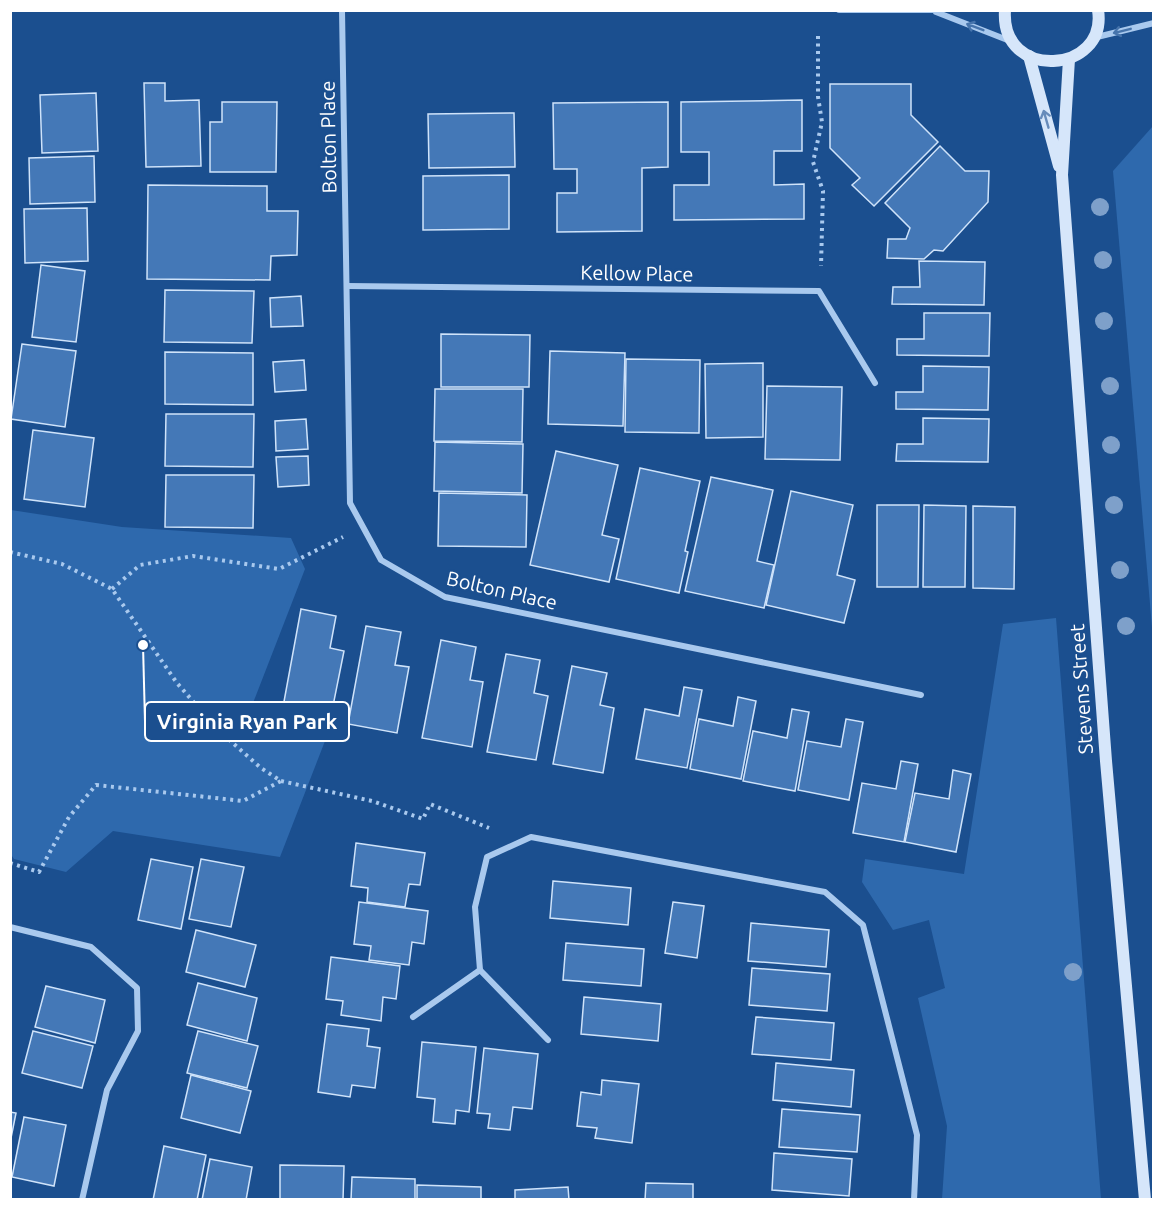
<svg xmlns="http://www.w3.org/2000/svg" width="1164" height="1210" font-family="Ubuntu,sans-serif">
<rect width="100%" height="100%" fill="#1b4f8f"/>
<g fill="#2e69ad">
<path d="M1153,126h1l-1,513 -40,-468z"/>
<path d="M11,510l111,17 169,11 14,31 -59,152 79,20 -45,116 -167,-26 -47,41 -52,-13 -4,-6z"/>
<path d="M1056,618l45,581h-159l5,-73 -29,-128 27,-10 -16,-68 -36,10 -31,-48 3,-23 99,15 39,-250z"/>
</g>
<g fill="#4478b7" stroke="#cfe3fa" stroke-width="1.5">
<path d="M144,83h21v18l34,-1 2,66 -55,1z"/>
<path d="M830,84h81v31l27,27 -64,64 -22,-21 8,-7 -30,-30z"/>
<path d="M96,93l2,58 -56,2 -2,-58z"/>
<path d="M802,100v51h-28v34l30,-1v35l-130,1v-35h35v-33h-28v-50z"/>
<path d="M222,102h55l-1,70h-66v-50h12z"/>
<path d="M668,102v65l-26,1v63l-85,1v-39h20v-24h-23l-1,-66z"/>
<path d="M514,113l1,54 -86,1 -1,-54z"/>
<path d="M940,146l25,25h24l-1,31 -45,49 -9,-1 -10,9 -37,-1 1,-19h18l4,-11 -25,-25z"/>
<path d="M94,156l1,46 -65,2 -1,-46z"/>
<path d="M509,175v54l-86,1v-54z"/>
<path d="M148,185l119,1v25h31l-1,44 -26,1 -1,24 -123,-1z"/>
<path d="M87,208l1,53 -63,2 -1,-54z"/>
<path d="M919,261l66,1 -1,43 -92,-1 1,-17h27z"/>
<path d="M41,265l44,6 -9,71 -44,-5z"/>
<path d="M165,290l89,1 -2,52 -88,-1z"/>
<path d="M301,296l2,30 -32,1 -1,-29z"/>
<path d="M924,313h66l-1,43 -92,-1v-16h27z"/>
<path d="M441,334l89,1 -1,52h-88z"/>
<path d="M22,344l54,7 -11,76 -54,-8z"/>
<path d="M550,351l75,2 -2,73 -75,-2z"/>
<path d="M165,352l88,1v52l-88,-1z"/>
<path d="M626,359l74,1 -1,73 -74,-1z"/>
<path d="M304,360l2,30 -31,2 -2,-30z"/>
<path d="M763,363v74l-57,1 -1,-74z"/>
<path d="M923,366l66,1 -1,43 -92,-1v-17h27z"/>
<path d="M767,386l75,1 -2,73 -75,-1z"/>
<path d="M435,389h88l-1,53 -88,-1z"/>
<path d="M166,414h88l-1,53 -88,-1z"/>
<path d="M923,418l66,1 -1,43 -92,-1 1,-17h26z"/>
<path d="M306,419l2,30 -32,2 -1,-30z"/>
<path d="M33,430l61,8 -9,69 -61,-8z"/>
<path d="M435,442l88,2 -1,49 -88,-2z"/>
<path d="M556,451l62,14 -16,70 17,4 -10,43 -79,-17z"/>
<path d="M308,456l1,29 -31,2 -2,-30z"/>
<path d="M640,468l60,13 -15,70 3,1 -9,41 -63,-14z"/>
<path d="M166,475h88l-1,53 -88,-1z"/>
<path d="M711,477l62,13 -16,71 17,4 -10,43 -79,-17z"/>
<path d="M791,491l62,14 -16,70 18,5 -11,43 -78,-18z"/>
<path d="M439,493l88,2 -1,52 -88,-1z"/>
<path d="M877,505h42l-1,82h-41z"/>
<path d="M924,505l42,1 -1,81h-42z"/>
<path d="M973,506l42,1 -1,82 -41,-1z"/>
<path d="M301,609l35,7 -6,32 14,3 -13,65 -48,-9z"/>
<path d="M366,626l35,6 -6,33 14,2 -12,66 -49,-9z"/>
<path d="M441,640l35,7 -6,33 13,2 -11,65 -50,-9z"/>
<path d="M506,654l34,6 -6,33 14,3 -12,64 -49,-8z"/>
<path d="M572,666l35,7 -7,32 14,3 -11,65 -50,-9z"/>
<path d="M684,687l18,3 -15,78 -51,-9 9,-50 34,7z"/>
<path d="M738,697l18,4 -15,78 -51,-10 9,-50 34,7z"/>
<path d="M792,709l17,3 -14,79 -52,-10 10,-50 34,7z"/>
<path d="M846,719l17,3 -14,78 -51,-10 9,-49 34,6z"/>
<path d="M901,761l17,3 -14,78 -51,-9 9,-50 34,6z"/>
<path d="M953,770l18,4 -15,78 -51,-10 10,-49 34,6z"/>
<path d="M356,843l69,10 -5,32 -11,-1 -4,23 -38,-5 1,-14 -17,-2z"/>
<path d="M151,859l42,8 -12,62 -43,-9z"/>
<path d="M201,859l43,8 -13,60 -42,-8z"/>
<path d="M553,881l78,7 -3,37 -78,-7z"/>
<path d="M359,902l69,9 -4,33 -12,-2 -3,23 -40,-5 2,-14 -17,-2z"/>
<path d="M673,902l31,4 -7,52 -32,-5z"/>
<path d="M751,923l78,7 -3,37 -78,-6z"/>
<path d="M196,930l60,15 -11,42 -59,-15z"/>
<path d="M566,943l78,6 -3,37 -78,-6z"/>
<path d="M331,957l69,9 -4,33 -13,-2 -2,24 -40,-6 2,-14 -17,-2z"/>
<path d="M752,968l78,6 -3,37 -78,-6z"/>
<path d="M198,983l59,15 -10,43 -60,-16z"/>
<path d="M46,986l59,14 -10,43 -60,-16z"/>
<path d="M584,997l77,7 -3,37 -77,-7z"/>
<path d="M756,1017l78,6 -3,37 -79,-6z"/>
<path d="M327,1024l42,5 -2,17 13,2 -5,40 -23,-3 -2,12 -32,-5z"/>
<path d="M33,1031l60,15 -11,42 -60,-15z"/>
<path d="M198,1031l60,15 -11,42 -60,-15z"/>
<path d="M422,1042l54,5 -7,65 -13,-2 -1,14 -22,-2 2,-23 -18,-2z"/>
<path d="M484,1048l54,6 -6,55 -19,-2 -3,23 -22,-2 2,-14 -13,-1z"/>
<path d="M776,1063l78,7 -3,37 -78,-7z"/>
<path d="M191,1075l60,16 -11,42 -59,-15z"/>
<path d="M602,1080l37,4 -7,59 -37,-5 2,-10 -20,-2 4,-34 20,3z"/>
<path d="M782,1109l78,6 -3,37 -78,-5z"/>
<path d="M10,1112l6,1 -6,30z"/>
<path d="M24,1117l42,8 -12,61 -42,-9z"/>
<path d="M164,1146l42,9 -9,45h-44z"/>
<path d="M774,1153l78,6 -3,37 -77,-6z"/>
<path d="M210,1159l42,8 -6,33h-44z"/>
<path d="M280,1165l64,1 -1,34h-63z"/>
<path d="M352,1177l63,2v21h-64z"/>
<path d="M646,1183l47,1v16h-48z"/>
<path d="M417,1185l64,2v13h-64z"/>
<path d="M568,1187l1,13h-54v-10z"/>
</g>
<g fill="none" stroke-linecap="round" stroke-linejoin="round">
<g stroke="#a9c9ee" stroke-width="4" stroke-dasharray="3 4.5" stroke-linecap="butt">
<path d="M818,36v61l4,25 -9,40 10,29 -2,75"/>
<path d="M10,552l52,12 50,25 65,94 40,46 44,39 20,13 -38,20 -147,-16 -27,32 -30,55 -29,-9"/>
<path d="M112,589l28,-24 53,-9 86,13 64,-32"/>
<path d="M281,781l91,20 51,18 7,-15 59,24"/>
</g>
<g stroke="#a9c9ee" stroke-width="6">
<path d="M342,10l8,493 31,57 64,37 476,98"/>
<path d="M839,10h102"/>
<path d="M936,12l74,29"/>
<path d="M1093,38l61,-15"/>
<path d="M347,286l472,5 56,92"/>
<path d="M10,927l81,20 46,41 1,43 -31,59 -25,110"/>
<path d="M413,1017l67,-47"/>
<path d="M548,1040l-68,-70 -5,-63 12,-50 44,-20 294,55 38,33 54,210 -3,65"/>
</g>
<g stroke="#d6e6fa" stroke-width="12">
<path d="M1005,10c-5,72 103,64 93,0"/>
<path d="M1029,56l30,110"/>
<path d="M1069,59l-7,116 44,586 39,439"/>
</g>
</g>
<g fill="#7ea0ca">
<circle cx="1100" cy="207" r="9"/>
<circle cx="1103" cy="260" r="9"/>
<circle cx="1104" cy="321" r="9"/>
<circle cx="1110" cy="386" r="9"/>
<circle cx="1111" cy="445" r="9"/>
<circle cx="1114" cy="505" r="9"/>
<circle cx="1120" cy="570" r="9"/>
<circle cx="1126" cy="626" r="9"/>
<circle cx="1073" cy="972" r="9"/>
</g>
<defs><path id="oneway-shaft" d="M-6 0H5M1.5-3L5.5 0L1.5 3" fill="none" stroke-width="1.6" stroke-linecap="round" stroke-linejoin="round" transform="scale(1.5)"/></defs>
<g stroke="#4674ac">
<use href="#oneway-shaft" transform="translate(975 27) rotate(-159)"/>
<use href="#oneway-shaft" transform="translate(1122 31) rotate(166)"/>
</g>
<use stroke="#668bba" href="#oneway-shaft" transform="translate(1046 119) rotate(-106)"/>
<g text-anchor="middle" dominant-baseline="central" stroke-width="5" stroke-linejoin="round" paint-order="stroke">
<g font-size="20" fill="#fff" stroke="#1b4f8f">
<text transform="translate(328 137) rotate(-91)">Bolton Place</text>
<text transform="translate(637 273) rotate(1)">Kellow Place</text>
<text transform="translate(502 590) rotate(13)">Bolton Place</text>
<text transform="translate(1081 689) rotate(-94)">Stevens Street</text>
</g>
</g>
<path fill="none" stroke="#fff" stroke-width="2" d="M143 645L145 722"/>
<circle fill="#fff" stroke="#1b4f8f" stroke-width="2" cx="143" cy="645" r="6"/>
<rect fill="#1b4f8f" stroke="#fff" stroke-width="2" x="145" y="702" width="204" height="39" rx="6"/>
<g font-size="21" text-anchor="middle" font-weight="bold" fill="#fff">
<text x="247" y="729">Virginia Ryan Park</text>
</g>
<rect width="1164" height="1210" fill="none" stroke="#ffffff" stroke-width="24"/>
</svg>
